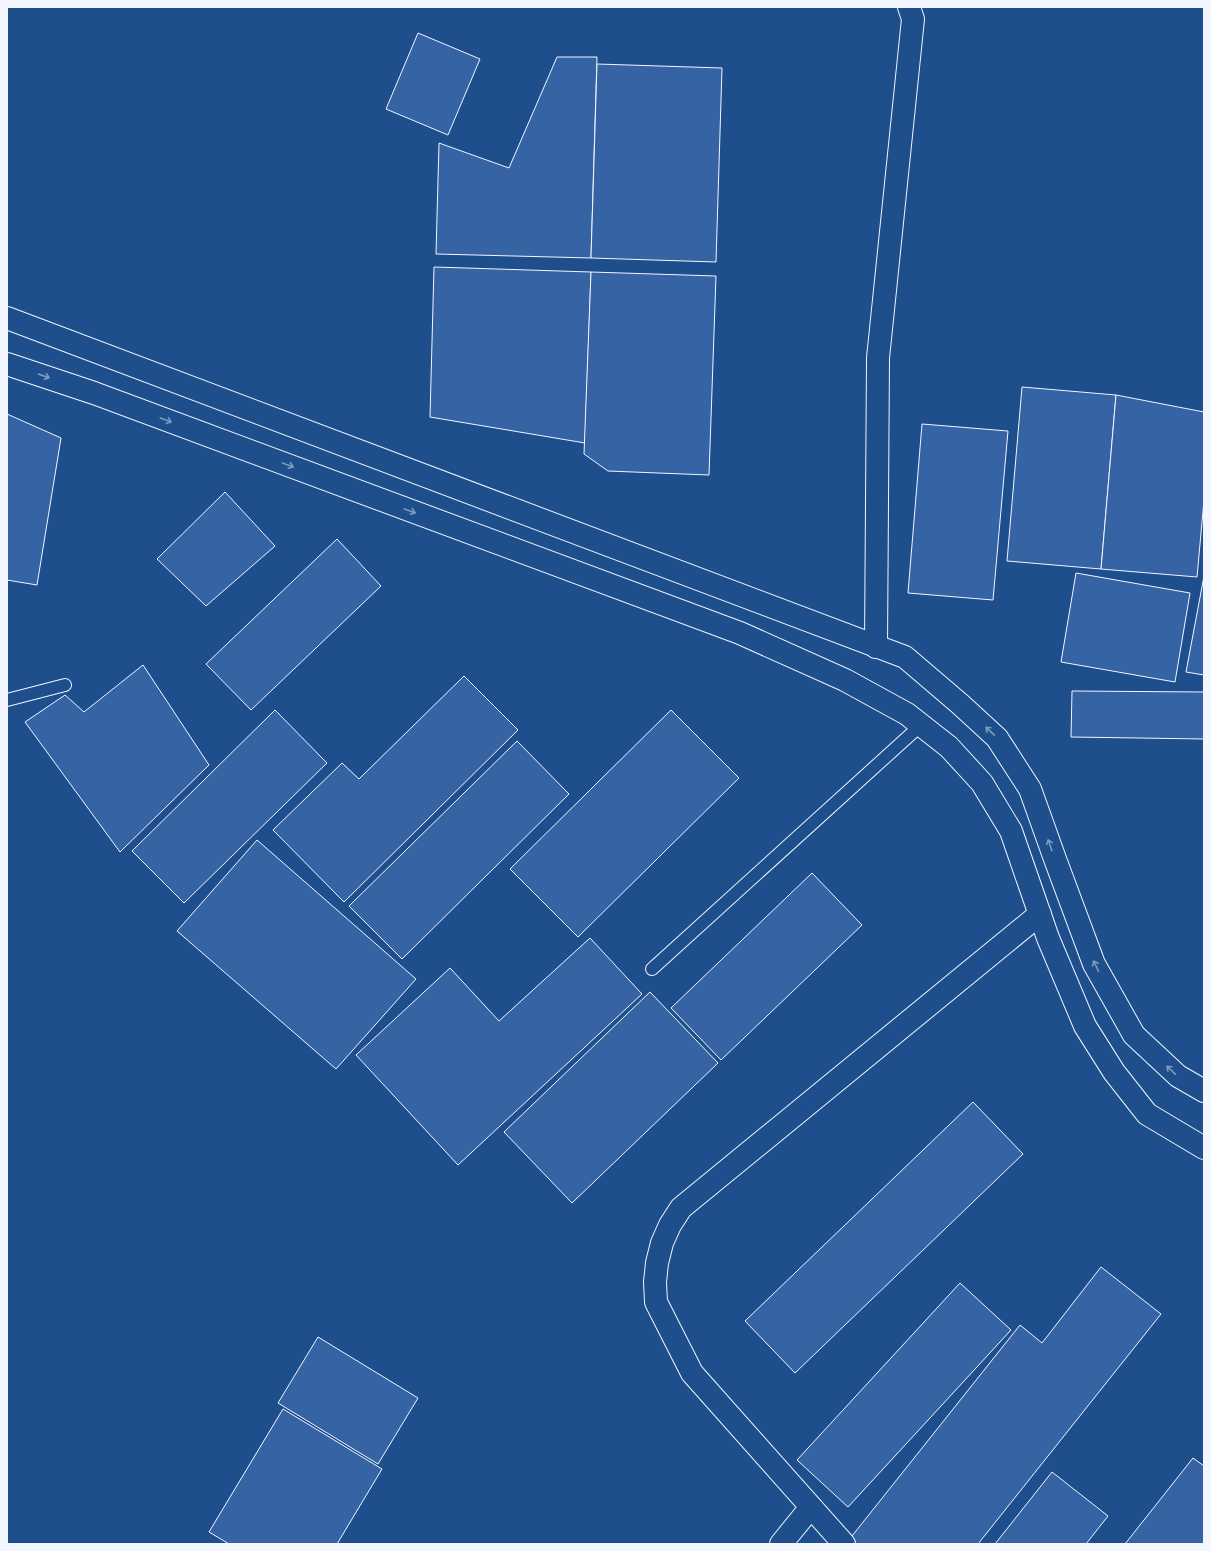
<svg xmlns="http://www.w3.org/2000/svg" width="1211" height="1551" font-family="Jost,sans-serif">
<rect width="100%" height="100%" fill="#1f4e8c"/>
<g fill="#3563a3" stroke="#f2f6ff">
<path d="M418,33l62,26 -32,76 -62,-26z"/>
<path d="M557,57h40l-6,201 -155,-4 3,-111 70,25z"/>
<path d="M597,64l125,4 -6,194 -125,-4z"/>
<path d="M434,267l157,5 -6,171 -155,-26z"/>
<path d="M591,272l125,4 -7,199 -101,-4 -24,-17z"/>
<path d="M1022,387l94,8 -15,174 -94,-8z"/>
<path d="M1116,395l88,17v88l-7,77 -96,-8z"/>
<path d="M7,414l54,24 -24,147 -30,-5z"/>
<path d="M922,424l86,7 -15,169 -85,-7z"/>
<path d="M225,492l50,54 -69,60 -49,-47z"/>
<path d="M337,539l44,47 -130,124 -45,-46z"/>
<path d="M1076,573l114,20 -15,89 -114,-20z"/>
<path d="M1204,576v99l-18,-3z"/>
<path d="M143,665l66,100 -89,87 -95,-130 40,-27 19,17z"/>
<path d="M464,676l54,54 -174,172 -71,-72 69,-67 17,16z"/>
<path d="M1072,691l132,1v47l-133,-2z"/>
<path d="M275,710l52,53 -143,140 -52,-52z"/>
<path d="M671,710l68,68 -161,159 -68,-68z"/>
<path d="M517,741l52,53 -167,165 -53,-53z"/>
<path d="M257,840l159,139 -80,90 -159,-138z"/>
<path d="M812,873l50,52 -141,135 -50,-52z"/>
<path d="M590,938l52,56 -184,171 -102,-110 94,-87 49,53z"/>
<path d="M650,992l68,71 -146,140 -68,-71z"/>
<path d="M973,1102l50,52 -228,219 -50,-52z"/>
<path d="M1101,1267l60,47 -183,230h-125l-5,-3 172,-216 22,18z"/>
<path d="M960,1283l51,47 -163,177 -51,-47z"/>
<path d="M318,1337l100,61 -40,66 -100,-61z"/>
<path d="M283,1409l99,60 -45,75h-108l-20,-12z"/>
<path d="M1193,1458l11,8v78h-79z"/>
<path d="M1052,1472l56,44 -22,28h-91z"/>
</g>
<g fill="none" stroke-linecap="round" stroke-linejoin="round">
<g stroke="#f2f6ff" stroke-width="14">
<g id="lane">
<path d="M7,700l58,-15"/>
<path d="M652,969l269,-244"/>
</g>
</g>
<g stroke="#f2f6ff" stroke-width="24">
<g id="street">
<path d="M876,647l2,-289 35,-339 -4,-12"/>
<path d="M781,1544l30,-37"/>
<path d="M844,1544l-152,-171 -36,-71 -1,-20 2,-19 5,-20 8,-18 11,-17 359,-294"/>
</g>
</g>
<g stroke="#f2f6ff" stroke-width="24">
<g id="secondary">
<path d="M7,318l898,339 55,47 37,34 33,51 25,70 39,105 40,71 44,41 26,15"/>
<path d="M7,364l87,29 646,240 105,47 62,34 42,33 33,36 29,48 37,107 37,88 29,46 33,42 57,34"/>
</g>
</g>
<use href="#lane" stroke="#1f4e8c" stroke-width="12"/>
<use href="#street" stroke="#1f4e8c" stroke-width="22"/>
<use href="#secondary" stroke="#1f4e8c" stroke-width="22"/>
</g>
<defs><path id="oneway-shaft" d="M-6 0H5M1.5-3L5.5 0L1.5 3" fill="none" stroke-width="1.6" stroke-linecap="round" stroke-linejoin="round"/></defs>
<g stroke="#7e9ac0">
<use href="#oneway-shaft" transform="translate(44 376) rotate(19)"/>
<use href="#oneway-shaft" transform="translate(166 420) rotate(20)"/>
<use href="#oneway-shaft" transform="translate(288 465) rotate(20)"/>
<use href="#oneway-shaft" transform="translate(410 511) rotate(20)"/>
<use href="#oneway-shaft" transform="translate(990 731) rotate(-137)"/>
<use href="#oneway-shaft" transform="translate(1050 845) rotate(-109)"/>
<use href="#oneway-shaft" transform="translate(1096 966) rotate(-116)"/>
<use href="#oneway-shaft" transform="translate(1171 1070) rotate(-137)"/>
</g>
<rect width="1211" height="1551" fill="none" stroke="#f2f6ff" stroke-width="16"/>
</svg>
